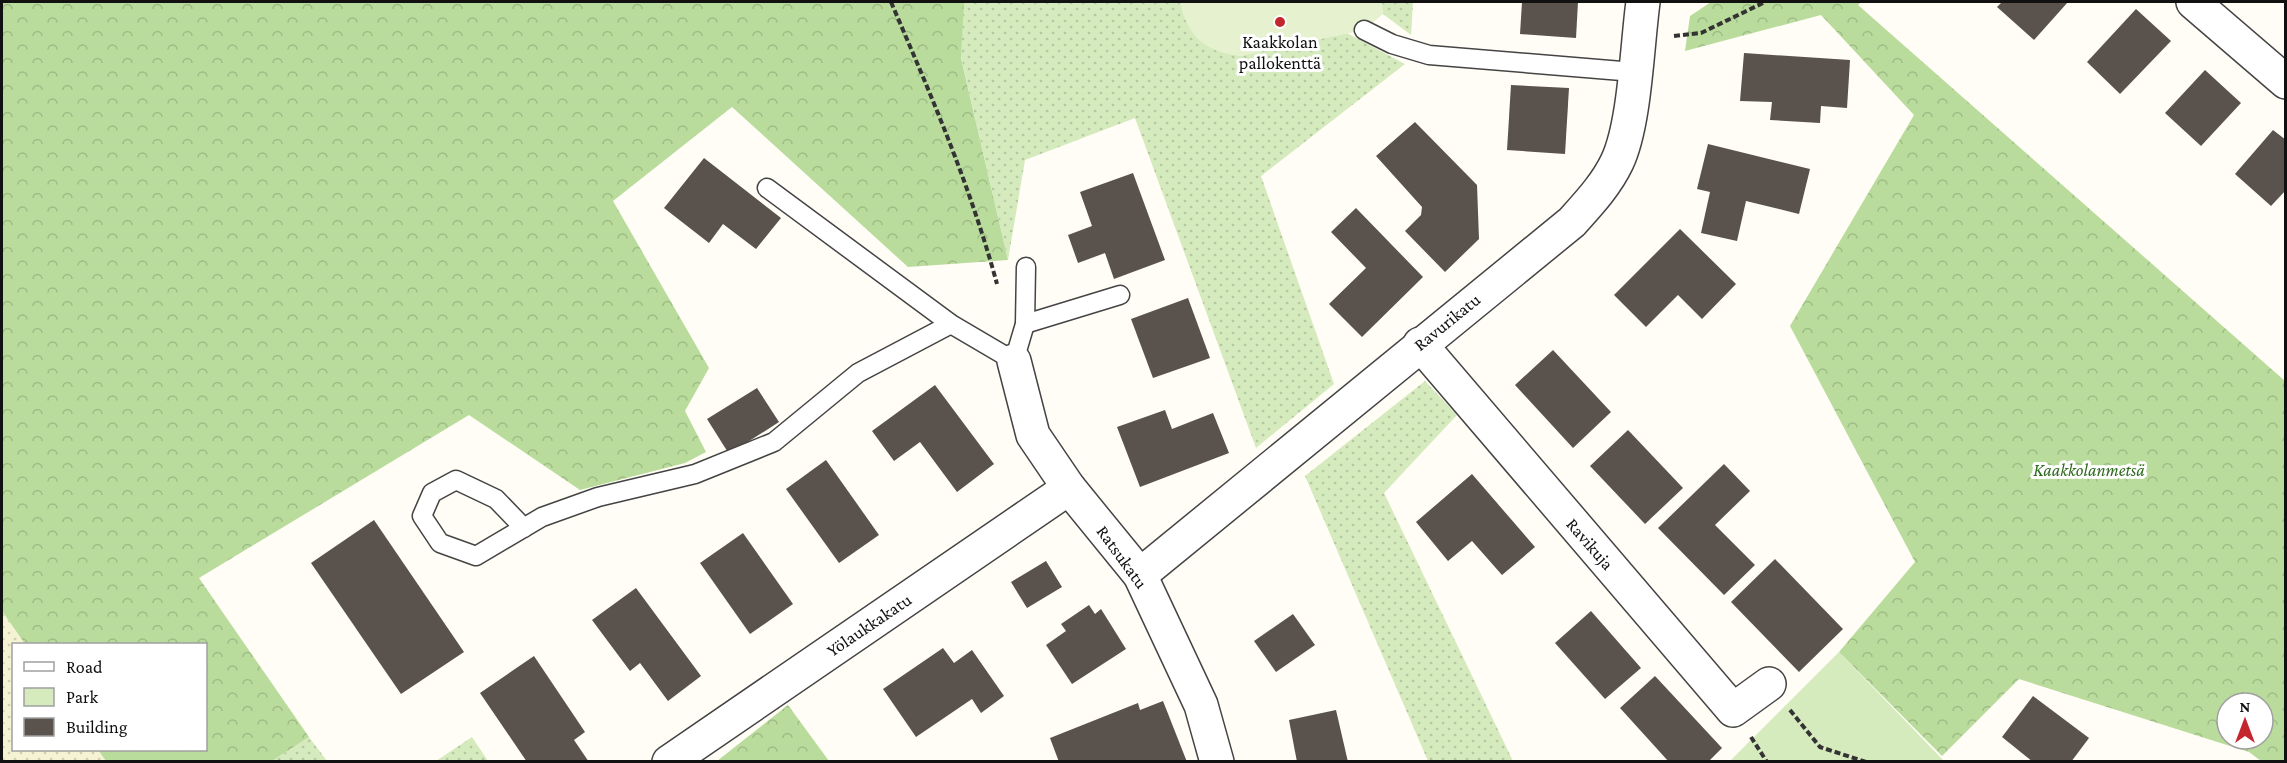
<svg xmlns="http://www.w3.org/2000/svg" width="2287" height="763" font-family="'Crimson Pro',serif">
<defs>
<pattern id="farmland-dots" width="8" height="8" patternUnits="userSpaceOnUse" patternTransform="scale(1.5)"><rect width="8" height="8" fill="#f6f3d4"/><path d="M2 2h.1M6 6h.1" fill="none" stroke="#d2cfb5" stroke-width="1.8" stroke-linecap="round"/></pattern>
<pattern id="grass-dots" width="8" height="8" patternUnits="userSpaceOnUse" patternTransform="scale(1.5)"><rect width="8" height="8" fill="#d5ebbd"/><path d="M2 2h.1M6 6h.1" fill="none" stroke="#b6c8a1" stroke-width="1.8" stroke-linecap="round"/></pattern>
<pattern id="forest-crowns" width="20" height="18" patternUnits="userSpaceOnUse" patternTransform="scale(1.5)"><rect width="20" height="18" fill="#b9dc9c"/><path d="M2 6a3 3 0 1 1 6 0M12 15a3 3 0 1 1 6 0" fill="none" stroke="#9ebc85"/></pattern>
</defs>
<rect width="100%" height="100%" fill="#fffdf5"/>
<path fill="url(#farmland-dots)" d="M2,611l23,33h-11v106h84l8,11h-104z"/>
<g fill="url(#grass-dots)">
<path d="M963,2h220l57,54 107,-23 58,31 -144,112 73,208 -78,64 -121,-330 -110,42 -17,100 -47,-203z"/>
<path d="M1381,2h32l-2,33 -28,-21z"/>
<path d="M1425,381l32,34 -73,78 129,268h-85l-123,-285z"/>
<path d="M309,737l18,24h-55z"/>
<path d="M472,737l16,24h-52z"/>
</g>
<g fill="url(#forest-crowns)" fill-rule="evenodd">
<path d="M2,2h962l-3,56 47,202 -100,7 -176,-160 -119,94 96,167 -24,43 21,41 -21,11 -105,27 -111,-75 -270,163 110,159 -37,24h-166l-8,-11h108v-106h-181l-23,-33z"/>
<path d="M1711,2h150l-3,3 427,376v380h-24l-12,-9 -230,-73 -77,77 -103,-104 76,-90 -125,-236 124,-211 -93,-100 -136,36 5,-35zM2227,703h36v36h-36z"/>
<path d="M788,705l41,56h-112z"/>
</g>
<path fill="#d5ebbd" d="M1839,652l105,109h-214z"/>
<path fill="#e6f2cf" d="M1180,2h201l2,12 -19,16 -124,26c-35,-4 -53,-20 -60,-54z"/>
<g fill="#5a524d">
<path d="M1522,2h56l-2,36 -56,-4z"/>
<path d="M2002,2h66l-34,38 -37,-33z"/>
<path d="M2136,9l35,32 -51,53 -33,-32z"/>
<path d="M1744,53l106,7 -3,48 -26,-2 -1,17 -50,-3 2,-18 -32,-1z"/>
<path d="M2205,70l36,33 -40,43 -36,-33z"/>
<path d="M1511,85l58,3 -4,66 -58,-4z"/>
<path d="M1415,122l62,63 2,54 -34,33 -40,-41 16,-16 1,-8 -46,-51z"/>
<path d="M2273,130l13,10v50l-15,16 -36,-32z"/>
<path d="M1708,144l102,25 -11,45 -53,-13 -9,40 -36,-8 9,-41 -13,-3z"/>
<path d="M704,158l77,60 -25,31 -33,-25 -14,19 -45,-35z"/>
<path d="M1133,173l32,87 -51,19 -9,-26 -27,10 -10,-28 24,-9 -12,-34z"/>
<path d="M1356,208l67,69 -61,60 -33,-33 37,-36 -35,-36z"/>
<path d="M1680,229l56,55 -34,35 -24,-24 -32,32 -32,-32z"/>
<path d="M1188,298l22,60 -57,20 -22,-59z"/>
<path d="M1553,350l58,62 -38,36 -58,-63z"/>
<path d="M935,385l59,79 -37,28 -37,-50 -26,19 -22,-30z"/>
<path d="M757,388l22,34 -50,32 -22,-35z"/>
<path d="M1165,410l7,19 41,-16 16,40 -89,34 -23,-60z"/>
<path d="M1628,430l55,58 -38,36 -55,-58z"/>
<path d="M826,460l53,75 -40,28 -53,-74z"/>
<path d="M1724,464l26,27 -35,34 40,40 -31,30 -66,-67z"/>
<path d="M1472,474l63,73 -33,28 -30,-34 -24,20 -32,-39z"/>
<path d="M374,520l90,132 -63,42 -90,-131z"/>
<path d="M743,533l50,71 -43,30 -50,-71z"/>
<path d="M1775,559l68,70 -44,43 -68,-70z"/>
<path d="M1046,561l16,26 -35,21 -16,-26z"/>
<path d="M636,588l65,88 -33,25 -28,-38 -10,8 -38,-51z"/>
<path d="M1089,605l6,9 6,-5 25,40 -54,35 -26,-39 20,-14 -5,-7z"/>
<path d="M1591,611l50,57 -36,31 -50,-56z"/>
<path d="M1293,614l22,31 -39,27 -22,-31z"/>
<path d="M943,648l11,15 18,-13 32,46 -23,17 -9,-14 -56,38 -33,-48z"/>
<path d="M534,656l51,76 -11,8 15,22h-62l-47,-69z"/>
<path d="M1655,676l67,72 -14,14h-39l-49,-54z"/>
<path d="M2033,696l56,42 -18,24h-38l-31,-25z"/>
<path d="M1163,701l24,61h-128l-9,-24 88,-35 2,7z"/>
<path d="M1336,710l12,52h-51l-8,-42z"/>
</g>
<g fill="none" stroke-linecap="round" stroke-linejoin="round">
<g stroke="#444" stroke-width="21">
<g id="lane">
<path d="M1364,30l28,14 37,11 205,17"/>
<path d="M767,188l184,136 63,37 11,-37 1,-57"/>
<path d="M1025,324l95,-29"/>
<path d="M524,528l-28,-29 -40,-19 -24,13 -10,23 18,27 36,13 66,-39 56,-20 97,-23 79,-32 84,-69 93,-49"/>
</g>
</g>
<g stroke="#444" stroke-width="36">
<g id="street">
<path d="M2193,2l93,80"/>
<path d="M1420,344l313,366 36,-26"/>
<path d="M1014,361l19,74 36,53 71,87 61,130 16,57"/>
<path d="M1140,575l432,-353c17,-19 34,-37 45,-60 18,-38 20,-116 26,-160"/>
<path d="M669,762l400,-274"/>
</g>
</g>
<g stroke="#333" stroke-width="4" stroke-dasharray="6 3" stroke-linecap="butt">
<path d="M891,2c40,93 79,183 106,282"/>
<path d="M1674,36l27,-3 64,-31"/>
<path d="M1790,710l30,37 46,15"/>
<path d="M1751,737l16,25"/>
</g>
<use href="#lane" stroke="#fff" stroke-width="18"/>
<use href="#street" stroke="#fff" stroke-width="33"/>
</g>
<circle fill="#c4262e" stroke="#fff" stroke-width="2" cx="1280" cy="22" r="6"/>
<g text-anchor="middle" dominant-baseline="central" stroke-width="6" stroke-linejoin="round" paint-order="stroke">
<g font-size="18" fill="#111" stroke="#fff">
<text x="1280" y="42">Kaakkolan<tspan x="1280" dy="21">pallokenttä</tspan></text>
</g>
<g font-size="18" fill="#111" stroke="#fff">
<text transform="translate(1447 322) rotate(-39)">Ravurikatu</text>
<text transform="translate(1590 544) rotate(49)">Ravikuja</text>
<text transform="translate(1122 557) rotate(54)">Ratsukatu</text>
<text transform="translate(869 625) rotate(-34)">Yölaukkakatu</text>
</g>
<g font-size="18" font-style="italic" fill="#2f6b1f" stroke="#fff">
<text x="2089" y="470">Kaakkolanmetsä</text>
</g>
</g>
<rect width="2287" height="763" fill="none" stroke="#111111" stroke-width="6"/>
<rect x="12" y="643" width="195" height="108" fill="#ffffff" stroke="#a0a0a0" stroke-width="1.5"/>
<rect x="24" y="662" width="30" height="9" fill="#ffffff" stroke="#a0a0a0" stroke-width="1.5"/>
<text x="66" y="673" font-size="18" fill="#111111">Road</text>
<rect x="24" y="688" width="30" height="18" fill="#d5ebbd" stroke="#a0a0a0" stroke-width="1.5"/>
<text x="66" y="703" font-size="18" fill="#111111">Park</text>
<rect x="24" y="718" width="30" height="18" fill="#5a524d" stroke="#a0a0a0" stroke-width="1.5"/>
<text x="66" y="733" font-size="18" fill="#111111">Building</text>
<g transform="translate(2245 721)"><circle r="28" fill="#ffffff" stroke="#a0a0a0" stroke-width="1.5"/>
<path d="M0-4.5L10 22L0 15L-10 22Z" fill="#c4262e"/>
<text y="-9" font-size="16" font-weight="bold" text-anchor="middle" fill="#111111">N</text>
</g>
</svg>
